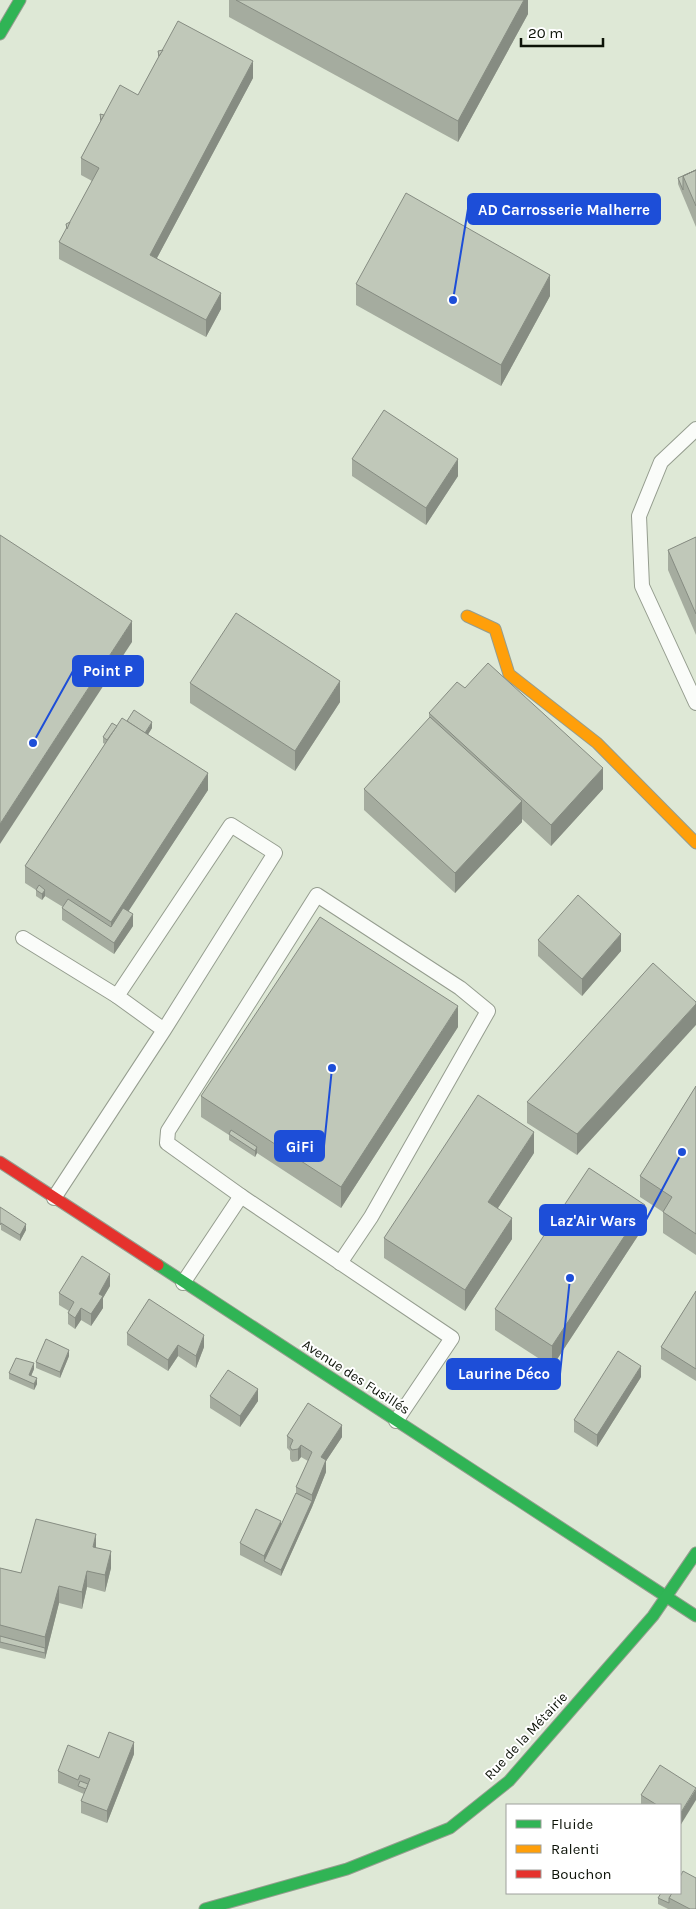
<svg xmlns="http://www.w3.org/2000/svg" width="696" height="1909" font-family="Karla,sans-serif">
<rect width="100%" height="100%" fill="#dee8d6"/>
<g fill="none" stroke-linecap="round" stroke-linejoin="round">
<g stroke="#959d8f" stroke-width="16">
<g id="lane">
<path d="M696,429l-35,33 -22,54 3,70 54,117"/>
<path d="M23,938l94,58"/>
<path d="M241,1196l-74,-53 1,-12 149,-236 143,93 28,23 -117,206 -31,46"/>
<path d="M54,1198l110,-168 111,-177 -44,-28 -114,171 47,34"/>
<path d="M183,1283l58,-87 211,142 -56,83"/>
</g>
</g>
<g stroke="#959d8f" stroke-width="13">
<g id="fast">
<path d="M0,34l20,-34"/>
<path d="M158,1265l538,351"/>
<path d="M205,1909l142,-40 103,-41 59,-47 144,-165 43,-63"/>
</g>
</g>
<g stroke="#959d8f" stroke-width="13">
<path id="slow" d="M467,616l28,13 14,45 88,69 99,100"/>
</g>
<g stroke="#959d8f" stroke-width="13">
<path id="jam" d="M0,1162l158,103"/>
</g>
<use href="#lane" stroke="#fafcf9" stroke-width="14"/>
<use href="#fast" stroke="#30b455" stroke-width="11"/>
<use href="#slow" stroke="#ff9f0a" stroke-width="11"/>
<use href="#jam" stroke="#e5322d" stroke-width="11"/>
</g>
<g fill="#a5ac9f">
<path d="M229,0h299v14l-70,128 -229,-125z"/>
<path d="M158,51l95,27 -96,180 64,51 -15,28 -147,-78v-17l7,-12v-6l4,-2 22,-41 -11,-6v-17l19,-36v-8l4,1 34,-20 20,-37z"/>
<path d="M696,170v57l-18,-43v-6z"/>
<path d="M356,284l194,12 -49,90 -145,-81z"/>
<path d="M352,459l106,17 -32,49 -74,-49z"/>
<path d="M696,537v98l-28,-65v-20z"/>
<path d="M190,683l150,19 -45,69 -105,-68z"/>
<path d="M465,688l138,101 -52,57 -29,-27v3l-67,71 -91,-83v-21l65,-70v-6z"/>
<path d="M127,721l25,7 -4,6 60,56 -80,121 5,15 -19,28 -52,-34v-12l1,-1 -18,-11 -3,4 -6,-4v-6l-11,-7v-17l80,-122 -2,-1v-6l14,-11z"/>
<path d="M538,940l83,11 -39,45 -44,-40z"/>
<path d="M653,963l-76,192 -50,-32v-21z"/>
<path d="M458,1027l-117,181 -84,-55 -2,4 -26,-17v-5l-28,-18v-21z"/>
<path d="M696,1086v169l-33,-22v-21l-23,-15v-21z"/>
<path d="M534,1153l-36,55 14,31 -47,72 -81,-53v-20z"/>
<path d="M0,1207l26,23 -6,11 -19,-11z"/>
<path d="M645,1225l-93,142 -57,-37v-21z"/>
<path d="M110,1286l-7,12v10l-12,18 -10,-6 -6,9 -7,-5v-11l1,-2 -10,-6v-12z"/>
<path d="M696,1291v90l-35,-22v-12z"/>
<path d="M127,1333l77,14 -8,21 -18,-12 -10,15 -41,-26z"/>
<path d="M69,1356l-9,22 -24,-10v-6z"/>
<path d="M34,1369l-3,7 6,8 -3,6 -25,-11v-6z"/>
<path d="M641,1377l-44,70 -23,-15v-12z"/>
<path d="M210,1396l48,5 -18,26 -30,-19z"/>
<path d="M287,1436l55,1 -16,24v11l-14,35 -31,69 -41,-21v-12l41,-18 15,-32v-6l12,-26 -7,-4 -3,4 -6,1 -2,-3v-8l-3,-3z"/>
<path d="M96,1548l15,20 -6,24 -18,-5 -5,22 -23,-6 -14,56 -45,-11v-80l21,5z"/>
<path d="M134,1754l-27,69 -26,-10v-12l3,-7 -26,-11v-12l41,-13z"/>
<path d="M641,1795l39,10h-39z"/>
<path d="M696,1878v31h-28l-10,-5v-6z"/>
</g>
<g fill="#868c82">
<path d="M524,0h4v14l-70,128v-21z"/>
<path d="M253,61v17l-103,193v-16z"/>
<path d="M550,275v21l-49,90v-21z"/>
<path d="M221,293v16l-15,28v-17z"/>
<path d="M458,459v17l-32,49v-17z"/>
<path d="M132,621v21l-132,202v-20z"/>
<path d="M340,681v21l-45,69v-20z"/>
<path d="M152,722v6l-11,18v-6z"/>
<path d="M603,768v21l-52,57v-21z"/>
<path d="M208,773v17l-97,148v-16z"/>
<path d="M522,801v21l-67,71v-20z"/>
<path d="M45,890v6l-3,4v-6z"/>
<path d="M133,914v12l-19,28v-11z"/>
<path d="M621,934v17l-39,45v-17z"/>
<path d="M696,1004v21l-119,130v-21z"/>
<path d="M458,1006v21l-117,181v-21z"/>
<path d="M534,1132v21l-46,70v-21z"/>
<path d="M257,1147v6l-2,4v-6z"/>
<path d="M645,1205v20l-93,142v-21z"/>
<path d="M512,1218v21l-47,72v-21z"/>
<path d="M26,1224v6l-6,11v-6z"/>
<path d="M110,1274v12l-7,12v10l-12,18v-12l8,-20z"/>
<path d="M81,1308v12l-6,9v-11z"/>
<path d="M204,1335v12l-8,21v-12z"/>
<path d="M178,1345v11l-10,15v-11z"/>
<path d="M69,1350v6l-9,22v-6z"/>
<path d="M34,1363v6l-5,12v-6z"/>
<path d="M641,1366v11l-44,70v-12z"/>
<path d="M37,1378v6l-3,6v-6z"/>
<path d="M258,1389v12l-18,26v-11z"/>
<path d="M342,1425v12l-16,24v11l-14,35 -31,69v-6l31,-69v-6l9,-38z"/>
<path d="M301,1445v12l-3,4v-12z"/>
<path d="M281,1521v11l-17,29v-5z"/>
<path d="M96,1534v17l-3,-4z"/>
<path d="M111,1551v17l-6,24v-17z"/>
<path d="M87,1571v16l-5,22v-17z"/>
<path d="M59,1586v17l-14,56v-22z"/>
<path d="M134,1742v12l-27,69v-12z"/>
<path d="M696,1789v11l-16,26v-12z"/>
</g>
<g fill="#c0c8b9" stroke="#868c82">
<path d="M236,0h288l-66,121z"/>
<path d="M178,21l75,40 -103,194 71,38 -15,27 -147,-78 40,-74 -18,-10 39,-73 18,10z"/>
<path d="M163,50l-4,6 -1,-5z"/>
<path d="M100,114l4,1 -3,5z"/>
<path d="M696,170v36l-13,-30z"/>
<path d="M696,170l-13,6v14l-5,-12z"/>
<path d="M406,193l144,82 -49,90 -145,-81z"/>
<path d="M70,222l-3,7 -1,-5z"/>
<path d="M384,410l74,49 -32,49 -74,-49z"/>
<path d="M0,535l132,86 -132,203z"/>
<path d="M696,537v77l-28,-64z"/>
<path d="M236,613l104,68 -45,70 -105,-68z"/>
<path d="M488,663l115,105 -52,57 -122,-112 28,-31 8,6z"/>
<path d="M134,710l18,12 -7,11 -18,-12z"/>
<path d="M430,717l92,84 -67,72 -91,-84z"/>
<path d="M122,718l86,55 -97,149 -86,-56z"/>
<path d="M112,723l5,3 -10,14 -4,-3z"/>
<path d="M39,885l6,5 -3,4 -6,-4z"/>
<path d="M578,895l43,39 -39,45 -44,-39z"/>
<path d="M68,899l43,28 12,-19 10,6 -19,29 -52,-35z"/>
<path d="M320,917l138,89 -117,181 -140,-91z"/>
<path d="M653,963l43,39v2l-119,130 -50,-32z"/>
<path d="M696,1086v148l-33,-22 9,-15 -32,-21z"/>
<path d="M478,1095l56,37 -46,70 24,16 -47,72 -81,-52z"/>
<path d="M231,1130l26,17 -2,4 -26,-17z"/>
<path d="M589,1168l56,37 -93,141 -57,-37z"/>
<path d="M0,1207l26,17 -6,11 -19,-12 -1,2z"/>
<path d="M82,1256l28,18 -11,20 4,2 -12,18 -10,-6 -6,10 -7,-5 6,-11 -15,-9z"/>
<path d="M696,1291v78l-35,-22z"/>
<path d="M149,1299l55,36 -8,21 -18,-11 -10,15 -41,-27z"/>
<path d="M46,1339l23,11 -9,22 -24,-10z"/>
<path d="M618,1351l23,15 -44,69 -23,-15z"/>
<path d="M16,1358l18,5 -5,12 8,3 -3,6 -25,-11z"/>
<path d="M228,1370l30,19 -18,27 -30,-20z"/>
<path d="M308,1403l34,22 -21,32 5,3 -14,35 -16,-8 16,-35 -11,-7 -3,4 -6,1 -2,-3 3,-7 -6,-4z"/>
<path d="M296,1493l16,8 -31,69 -17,-9z"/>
<path d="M256,1509l25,12 -17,35 -24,-13z"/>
<path d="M36,1519l60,15 -3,13 18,4 -6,24 -18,-4 -5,21 -23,-6 -14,51 -45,-12v-57l21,5z"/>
<path d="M0,1636l45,12v5l-45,-11z"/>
<path d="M109,1732l25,10 -27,69 -26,-10 9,-22 -10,-4 -2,5 -20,-9 10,-26 31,13z"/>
<path d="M660,1765l36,23 -16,26v-9h-23l-16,-10z"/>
<path d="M80,1781l8,3 -2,5 -8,-3z"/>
<path d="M683,1871l13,7v31h-6l-21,-11 3,-5h8v-16z"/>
<path d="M661,1893h11l-3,5v5l-11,-5z"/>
</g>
<g text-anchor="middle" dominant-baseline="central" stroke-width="4" stroke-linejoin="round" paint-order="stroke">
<g font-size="14" fill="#0c1207" stroke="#fff">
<text transform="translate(356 1377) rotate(33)">Avenue des Fusillés</text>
<text transform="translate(526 1736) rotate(-47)">Rue de la Métairie</text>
</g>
</g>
<path fill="none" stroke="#1d4ed8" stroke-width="2" d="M453 300L468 209M33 743L73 671M332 1068L324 1146M682 1152L646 1220M570 1278L560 1374"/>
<g fill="#1d4ed8" stroke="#fff" stroke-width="2">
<circle cx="453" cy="300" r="5"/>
<circle cx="33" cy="743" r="5"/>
<circle cx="332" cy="1068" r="5"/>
<circle cx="682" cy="1152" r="5"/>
<circle cx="570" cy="1278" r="5"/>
</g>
<g fill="#1d4ed8" stroke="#1d4ed8" stroke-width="2">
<rect x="468" y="194" width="192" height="30" rx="5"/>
<rect x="73" y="656" width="70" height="30" rx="5"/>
<rect x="275" y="1131" width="49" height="30" rx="5"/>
<rect x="540" y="1205" width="106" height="30" rx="5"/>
<rect x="447" y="1359" width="113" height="30" rx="5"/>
</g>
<g font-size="15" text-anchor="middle" font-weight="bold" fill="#fff">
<text x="564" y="215">AD Carrosserie Malherre</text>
<text x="108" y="676">Point P</text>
<text x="300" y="1152">GiFi</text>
<text x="593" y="1226">Laz'Air Wars</text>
<text x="504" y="1379">Laurine Déco</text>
</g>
<rect x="506" y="1804" width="175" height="90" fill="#ffffff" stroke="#9ea09c"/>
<rect x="516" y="1820" width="25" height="8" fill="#30b455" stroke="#9ea09c"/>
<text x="551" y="1829" font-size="15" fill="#0c1207">Fluide</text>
<rect x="516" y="1845" width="25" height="8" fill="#ff9f0a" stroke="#9ea09c"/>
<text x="551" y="1854" font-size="15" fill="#0c1207">Ralenti</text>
<rect x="516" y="1870" width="25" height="8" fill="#e5322d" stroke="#9ea09c"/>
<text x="551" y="1879" font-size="15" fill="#0c1207">Bouchon</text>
<path d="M521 38v8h82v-8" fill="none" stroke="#0c1207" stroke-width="2.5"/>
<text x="528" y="38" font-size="15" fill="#0c1207" stroke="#ffffff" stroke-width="4" paint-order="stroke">20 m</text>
</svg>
